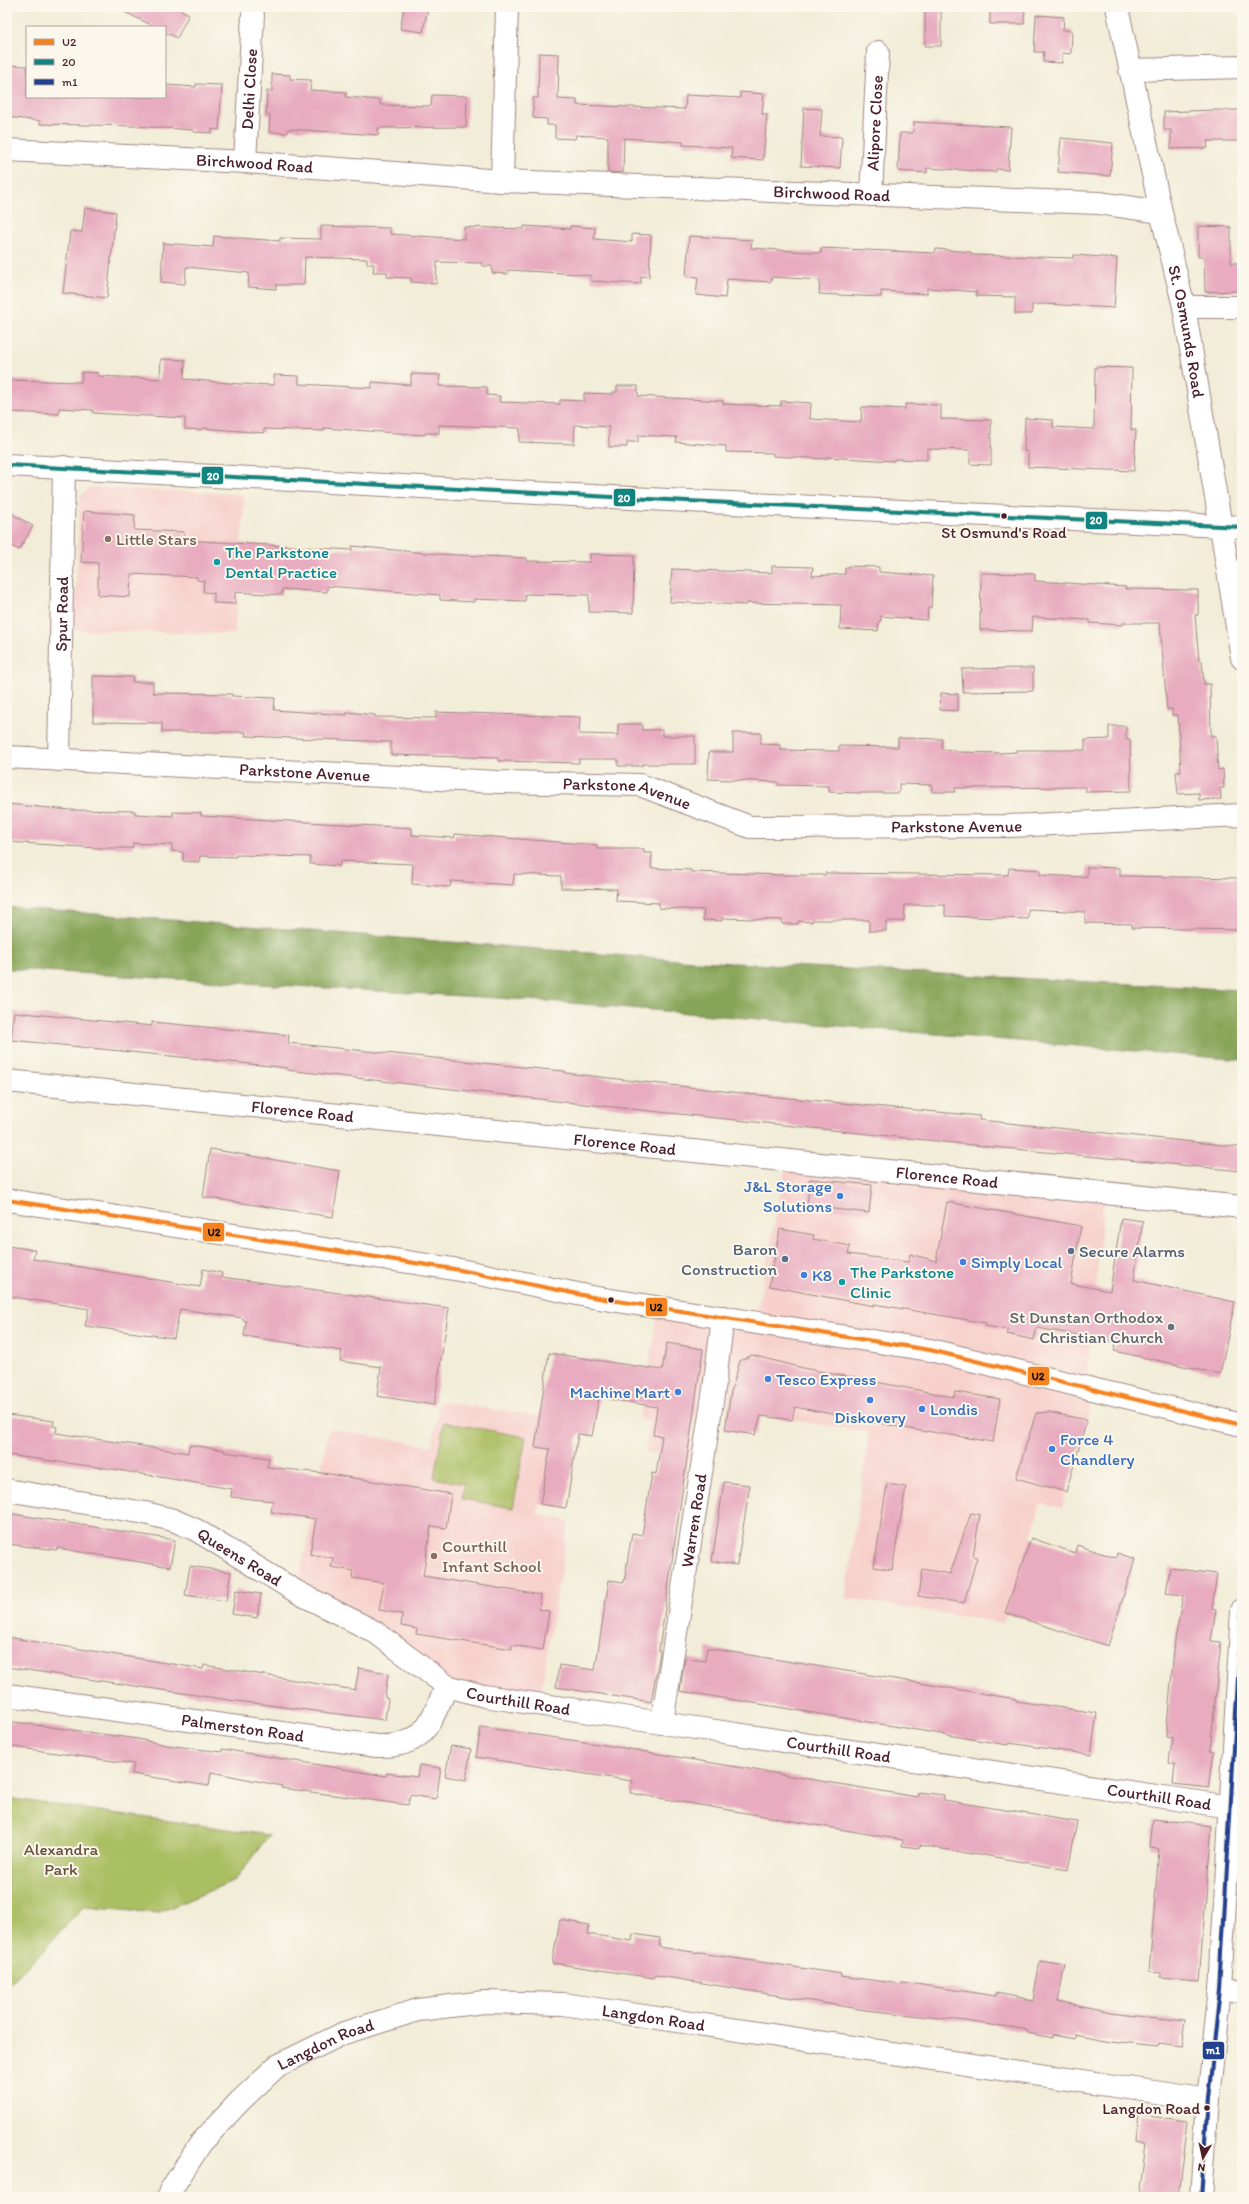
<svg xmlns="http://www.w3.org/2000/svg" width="1249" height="2204" font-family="Itim,sans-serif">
<rect width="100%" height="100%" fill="#fbf7ec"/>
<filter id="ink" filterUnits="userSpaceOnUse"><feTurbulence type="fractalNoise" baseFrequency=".025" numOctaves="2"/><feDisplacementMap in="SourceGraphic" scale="8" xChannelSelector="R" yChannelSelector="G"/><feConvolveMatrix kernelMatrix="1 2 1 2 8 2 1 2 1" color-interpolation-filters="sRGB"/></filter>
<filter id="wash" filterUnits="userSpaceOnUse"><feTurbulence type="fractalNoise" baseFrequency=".012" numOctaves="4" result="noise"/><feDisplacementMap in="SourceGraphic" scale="16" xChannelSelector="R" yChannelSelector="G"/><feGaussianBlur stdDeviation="0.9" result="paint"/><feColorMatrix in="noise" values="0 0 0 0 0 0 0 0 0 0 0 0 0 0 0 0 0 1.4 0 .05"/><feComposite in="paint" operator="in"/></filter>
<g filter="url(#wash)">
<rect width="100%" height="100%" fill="#f2edd8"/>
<g fill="#f7d0cb">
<path d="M89,487l156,7 -10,140 -161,-4 6,-133z"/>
<path d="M787,1161l318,32 -18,185 3,31 -28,99 -21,-4 -38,119 -158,-25 24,-166 -110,-17 -27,-23 -32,-3 -11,70 -44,-7 5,-31 -11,-2 20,-112 66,-2 30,17z"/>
<path d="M439,1402l101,14 -5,31 15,2 -12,66 31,6 -29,174 -93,-9 -150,-94 32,-163 103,17z"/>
</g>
<g fill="#aabe62" stroke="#7a6e46">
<path d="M444,1422l82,15 -13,71 -51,-9 2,-15 -30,-6z"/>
<path d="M7,1798l262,37 -34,45 -77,33 -75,-6 -44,48 -32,31z"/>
</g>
<path fill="#87a558" stroke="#686242" d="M7,907l671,53 564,30v70l-696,-59 -539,-32z"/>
<g id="blocks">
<g fill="#e8abc0">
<path d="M115,7h60l14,7 -12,24 -12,-6v-5h-10z"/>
<path d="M404,7h24l-5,25 -23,-3z"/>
<rect x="925" y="7" width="16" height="39"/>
<path d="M990,7h35l-1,17h-34z"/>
<path d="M1036,15l28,2 -1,13h9l-1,24 -9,-1v10l-19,-1 1,-10h-10z"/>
<path d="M539,53l20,1 -1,45 19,1v5l108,4 1,-14 54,3v-6l24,2 -2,20h5l-4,46 -32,-2 1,-10 -49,-3v-3l-59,-4 -1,35 -15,-1v-35l-32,-2 -1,4 -20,-1v-13h-8v-6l-14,-1v-20h5z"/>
<path d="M7,65l20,1v31h139l1,-12 29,2v-3l26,1 -3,45 -7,-1v4l-19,-1v-2l-59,-4 -94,-2v-3l-33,-4z"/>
<path d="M272,74l18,1v4l21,1 -1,10 36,2v5l34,3v5l51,1 1,-11 35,1 -1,31 -88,1v7l-90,-6v4l-19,-1 1,-17h-4l1,-24h5z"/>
<path d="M804,108l18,1 -2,27 22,1 -2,31 -39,-2z"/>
<path d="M1213,110h29v31h-35l1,7 -37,1v-19h-7v-18z"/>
<path d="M914,122l97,5 -3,43 -12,-1v3l-69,-4v5l-29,-2 2,-38h13z"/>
<path d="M1061,138l52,5 -3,33 -52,-4z"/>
<path d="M85,208l31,4 -9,86 -44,-5 7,-62 12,1z"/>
<path d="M321,226l69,2v6l74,5v-12l60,2v-3l46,3v-3l25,2 -1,11 38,3v-8l19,1 -2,42 -8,-1v8l-50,-3v-5l-12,-2 -71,-4v4l-16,-1v-7h-10v-3l-45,-1 -1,22 -25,-2v-4l-24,-1v-5h-14l1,-8h-7v-5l-62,-2 -1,28h-28v4l-28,-2 1,-14 -63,-6 -1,17 -24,-2 2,-39 50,4 1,-11 66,5v-3l41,1z"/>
<path d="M1198,226l33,1v36h9v28l-35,1 -1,-35h-6z"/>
<path d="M689,236l63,4 -1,8 70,5v-5l114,5 1,-4 35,3v3l102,3v-3l44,3 -3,50 -70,-4 -12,1v9h-17v-17l-39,-1 1,-4 -50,-4v6l-46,-3v6l-62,-3 1,-14 -48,-3 -1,5 -44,-3 -2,19 -29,-3 2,-18 -12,-1z"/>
<path d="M161,359l24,1 -1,19 56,5 34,1v-10l25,1v8l73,4v-6l39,3v-11l29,1 -1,11 48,1v8l13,1 -1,6 61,2v-4l24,1v-8l29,1v-2h4v-6h21v10l85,5v3l58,2v-5l30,2 -1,16 51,3 1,-15 43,2v-5l36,1v14l50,1v45l-21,-1v-14l-43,-1v11l-33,-1v2l-68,-4v2l-53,-3v-3l-47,-1v-6l-50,-4 1,-5 -39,-2v7h-11v5h-18v-20l-34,-2 -1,19 -55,-2 1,-14 -81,-3v8h-14v2l-101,-7v3l-60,-2v4l-62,-5v2l-17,-1v-11l-92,-5v-3l-34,-2v6l-52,-2v-32l74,2 1,-10 16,1v3l62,3z"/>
<path d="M1095,367l37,1 -1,62h5l-2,41 -106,-4v-15l-4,-1 1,-33 28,2v7l41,2z"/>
<path d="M7,511l26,15 -14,24 -12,-6z"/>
<path d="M84,511l51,4 -1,15 50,2 -1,8 169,10v-4l85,8 90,4v3l63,1v-8l44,1 -1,58 -44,-1v-17l-64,-1v7l-51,-2v3l-34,-2v-5l-113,-9v6l-45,-3v6l-47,-3v12l-21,-1v-10l-11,-1 1,-11 -7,-1v-3l-66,-3 -1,23 -32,-2v-32l-17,-1z"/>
<path d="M772,566l41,1 -1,9 33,-2v-6h3v-2l31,1v5l54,4 -2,32h-3l-1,12 -46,-4v5h-2l-1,10 -38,-2 1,-24 -95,-2v2l-76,-3 2,-33 100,4z"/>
<path d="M981,573l54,1v7l91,6 -1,2 73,1v25h-3l4,46h3l2,23h6l1,52h5l2,34 5,-1 1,19h-4l1,11 -22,1v-7l-21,1 -2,-22h5l-3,-57h-6v-6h-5l-7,-86h-37v2l-33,-2v-3l-57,-3 -1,14 -52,-1z"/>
<path d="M1033,668v23l-70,1 -1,-23z"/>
<path d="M93,676l40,1 -1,5h21v11l79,1v2l43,2 -1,12 73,5v-3l28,3v2l61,1v-6l144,5 -1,17 39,1v-11h24v6h20v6h33v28h-53v2h-24v-7h-39v4l-81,-2v-3l-107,-3v-13l-146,-6 1,-4h-84v-9l-69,-1z"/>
<path d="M941,693l17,1v17l-18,-1z"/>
<path d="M1109,726h17v13h4l1,52 -45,1v-5l-131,1v4h-23v-7l-33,-1v9h-40l-30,-1v-6l-51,-1v-3l-70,-3 1,-27h24v-19h28v11l19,1v5l50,1h9v-5l59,1v-9l44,1v10l13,1v2l47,1 14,-1v-2h69v-10l24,-1z"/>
<path d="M7,804l63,6 65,1v3l38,2v-4l28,1v3l211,12v7l42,3 1,-4 142,11v4h47v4h8l-1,15 40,2v2l92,3h42v-2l183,2 1,-7 31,2v5l43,2 4,-1v-9l33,1v8l122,2v52l-110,-2v-4l-47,-1v-11l-57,-3v10l-83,-3v-11h-40l-1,16h-18v10h-17v-11h-57v2l-14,-1v3h-16v-4l-60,-2v3l-19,-1 1,-10 -45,-2v-5l-43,-2 1,-12 -56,-1v-12l-47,-2 -1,11 -62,-4 -1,6 -38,-3 1,-20 -73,-3v5l-30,-2v-7l-74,-2v2l-36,-1 -1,6 -16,-1v-9l-11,-1v-6l-39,-2v5h-36l-90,-6z"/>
<path d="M14,1012l138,14v-4l137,13 -1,8 263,27 14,1v2l202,23 213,20 -1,4 263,27v24l-259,-25 -418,-44 -278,-32v-2l-17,-2 -259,-26z"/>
<path d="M210,1149l130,22 -7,46 -130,-20z"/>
<path d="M810,1179l62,6 -3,28 -62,-7z"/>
<path d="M947,1202l134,24 -10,58 39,7 11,-73 22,3 -9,59 101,22 -15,72 -106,-23 2,-9 -79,-14 -3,12 -27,-6 1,-4 -23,-4 1,-3 -112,-19v2l-105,-20 11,-57 34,6 -1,4 37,7 -2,8 60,8 2,-8 26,7z"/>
<path d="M7,1246l28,4 -2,9 167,28 3,-18 19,4 -1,4 228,31 -15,97 -57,-9 4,-29 -41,-6 2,-10 -98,-15 2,-15 -3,-1v-2l-63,-9 -6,29 -89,-12 4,-17 -82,-13z"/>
<path d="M667,1343l36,6 -44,301 1,3 -9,49 -95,-15 3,-22 36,5 14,-90 15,2 8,-49 10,2 10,-62 4,1 6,-38 -9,-1 4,-28 -58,-10 -7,39 -14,-2 -12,74 -26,-4 10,-55 -15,-2 14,-94 113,17z"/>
<path d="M752,1355l51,13 151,29 1,-5 45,7 -7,43 -67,-11v1l-131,-25 -3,13 -31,-4 -6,19 -30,-5 6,-38 9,-31z"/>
<path d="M1048,1412l39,8 -21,72 -50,-14 20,-65z"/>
<path d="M7,1415l47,6 -1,5 4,1 -1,6 132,20 1,-8 36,5 -1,2 45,6 -2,9 56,6 128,21 -5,34 -15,-2 -8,50 118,19 -2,14 10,2 -6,39 -31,-5v4l-96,-15 1,-5 -16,-3 1,-12 -23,-4 5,-27 -32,-5 1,-7 -22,-4 2,-9 -23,-4 6,-35 -45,-7 2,-11 -42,-4 1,-8 -120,-20 -105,-14z"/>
<path d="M724,1482l26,3 -13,80 -25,-4z"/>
<path d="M887,1484l19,3 -14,83 -18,-3z"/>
<path d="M7,1513l168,27 -5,27 -113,-19v2l-50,-6z"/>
<path d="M971,1513l9,2 -7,41 4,1 -13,46 -46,-7 4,-27 28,5z"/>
<path d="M1031,1538l44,15 2,-8 39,13 1,-5 18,6 -27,87 -103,-33z"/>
<path d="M190,1566l41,6 -5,29 -41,-6z"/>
<path d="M1170,1568l47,6 -5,34 4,1 -5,32 10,1 -11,109 4,1 -5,36 -36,-4 2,-20 -6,-1 3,-26 -6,-1 9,-96 8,-45 -17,-2z"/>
<path d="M236,1590l25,4 -4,24 -25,-4z"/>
<path d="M7,1637l196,32 1,-4 151,25 4,-22 29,5 -3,25 3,1 -3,21 -156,-20 -222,-33z"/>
<path d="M707,1648l309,51v2l81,12 -6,42 -82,-12 -1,2 -328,-54 5,-33 20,3z"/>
<path d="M7,1721l131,18 28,6 56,7v-3l164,27 1,-3 30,4 2,-12 22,3 -5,31 -26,-4 -2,10 -127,-17 1,-2 -71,-14 -2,14 -77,-12 2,-10 -127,-18z"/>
<path d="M481,1727l124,18 312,52 1,-5 26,3v5l133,22 -9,48 -96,-17v1l-53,-9v3l-17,-2 1,-6 -273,-47 2,-12 -156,-24z"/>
<path d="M451,1746l20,3 -5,31 -21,-4z"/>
<path d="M1153,1819l59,7 -13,154 -38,-3v-4l-12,-1 10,-123 -9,-1z"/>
<path d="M560,1920l29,5 -1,9 44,7 1,-7 27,4 -1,9 182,27 -1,2 62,8v-2l94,14v-3l37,7 7,-39 25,4 -7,36 53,11 74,8 -4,27 -22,-3 -1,3 -47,-5 -36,-7v4l-23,-4v3l-25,-5 1,-2 -62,-10 -101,-11 -211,-35v3l-102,-15z"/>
<path d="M1140,2115l48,6 -9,76h-40l7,-53 -9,-2z"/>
</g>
</g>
</g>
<g filter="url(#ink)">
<use href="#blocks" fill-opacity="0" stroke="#9e8682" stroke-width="1"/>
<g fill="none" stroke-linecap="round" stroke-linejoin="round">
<g stroke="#9e8682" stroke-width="24">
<g id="minor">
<path id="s1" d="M1117,7l44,205 23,95 37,220"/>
<path d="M1130,70l112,-3"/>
<path id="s2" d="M7,150l238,12 257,19 597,22 62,9"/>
<path id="s3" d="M245,162l8,-147"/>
<path d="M502,181l5,-174"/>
<path id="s4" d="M871,195l7,-143"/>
<path d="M1184,307h58"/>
<path id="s5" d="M7,757l491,25 142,3 110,42 259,-1 233,-11"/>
<path id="s6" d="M59,760l5,-293"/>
<path id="s7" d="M7,1081l1235,126"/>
<path id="s8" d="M7,1490l138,23 28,7 23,10 101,62 78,40 72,54 37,10 178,27 569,84"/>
<path id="s9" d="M7,1695l369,51c49,2 53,-22 71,-60"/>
<path id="s10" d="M662,1723l52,-334 9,-72"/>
<path d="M1220,1988l22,5"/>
<path id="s11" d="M168,2197l2,-6 31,-48 38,-41 38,-36 67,-33 74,-23 66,-8 79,2 645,96"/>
</g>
</g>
<g stroke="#9e8682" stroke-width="24">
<g id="tertiary">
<path d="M7,465l680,36 555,26"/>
<path d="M1221,527l21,131"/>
<path d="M1201,2197l7,-97 12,-112 22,-378"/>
</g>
</g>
<g stroke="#9e8682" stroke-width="24">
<path id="trunk" d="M7,1200l453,70 132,27 338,53 312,75"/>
</g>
<use href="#minor" stroke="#fff" stroke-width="22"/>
<use href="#tertiary" stroke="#fff" stroke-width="22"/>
<use href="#trunk" stroke="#fff" stroke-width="22"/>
<g stroke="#fbf7ec" stroke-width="7">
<path id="bus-1" d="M7,1200l453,70 132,27 338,53 312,75"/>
</g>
<g stroke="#fbf7ec" stroke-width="7">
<path id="bus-2" d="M7,465l680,36 555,26"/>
</g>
<g stroke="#fbf7ec" stroke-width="7">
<path id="bus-3" d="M1201,2197l7,-97 12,-112 22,-378"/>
</g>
<use href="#bus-1" stroke="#f58220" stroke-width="4"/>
<use href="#bus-2" stroke="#128380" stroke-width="4"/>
<use href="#bus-3" stroke="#23408f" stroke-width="4"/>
</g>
</g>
<g fill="#4a1f2b" stroke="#fbf7ec" stroke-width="1.5">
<circle cx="1004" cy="516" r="3.5"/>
<circle cx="611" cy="1300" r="3.5"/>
<circle cx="1207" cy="2108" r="3.5"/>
</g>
<g fill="#8d6e63" stroke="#fbf7ec" stroke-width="1.5">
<circle cx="108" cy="539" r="4"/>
<circle cx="434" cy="1556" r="4"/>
</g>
<g fill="#0f9aa8" stroke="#fbf7ec" stroke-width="1.5">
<circle cx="217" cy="562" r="4"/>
<circle cx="842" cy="1282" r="4"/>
</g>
<g fill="#3f7fe0" stroke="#fbf7ec" stroke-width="1.5">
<circle cx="840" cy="1196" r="4"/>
<circle cx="963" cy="1262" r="4"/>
<circle cx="804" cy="1275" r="4"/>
<circle cx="768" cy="1379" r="4"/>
<circle cx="678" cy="1392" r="4"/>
<circle cx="870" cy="1400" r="4"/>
<circle cx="922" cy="1409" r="4"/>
<circle cx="1052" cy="1449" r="4"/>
</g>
<g fill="#5c6f8a" stroke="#fbf7ec" stroke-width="1.5">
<circle cx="1071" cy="1251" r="4"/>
<circle cx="785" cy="1259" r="4"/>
</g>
<circle fill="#6b7280" stroke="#fbf7ec" stroke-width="1.5" cx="1171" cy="1327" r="4"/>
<g text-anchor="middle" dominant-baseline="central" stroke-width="4" stroke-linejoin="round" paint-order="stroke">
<g font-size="16" fill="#4a1f2b" stroke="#fbf7ec">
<text x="1004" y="532">St Osmund's Road</text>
<text x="1200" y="2108" text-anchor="end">Langdon Road</text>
</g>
<g font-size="17" fill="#4a1f2b" stroke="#fbf7ec">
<text stroke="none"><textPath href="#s3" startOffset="73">Delhi Close</textPath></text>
<text stroke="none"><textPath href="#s4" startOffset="72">Alipore Close</textPath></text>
<text stroke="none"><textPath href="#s2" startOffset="248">Birchwood Road</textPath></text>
<text stroke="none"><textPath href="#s2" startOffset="826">Birchwood Road</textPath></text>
<text stroke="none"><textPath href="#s1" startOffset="332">St. Osmunds Road</textPath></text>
<text stroke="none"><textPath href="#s6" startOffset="146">Spur Road</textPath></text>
<text stroke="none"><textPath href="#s5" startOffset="298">Parkstone Avenue</textPath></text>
<text stroke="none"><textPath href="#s5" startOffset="622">Parkstone Avenue</textPath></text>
<text stroke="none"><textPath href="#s5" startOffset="958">Parkstone Avenue</textPath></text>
<text stroke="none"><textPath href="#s7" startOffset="297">Florence Road</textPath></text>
<text stroke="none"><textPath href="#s7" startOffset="621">Florence Road</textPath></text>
<text stroke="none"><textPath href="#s7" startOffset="945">Florence Road</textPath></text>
<text stroke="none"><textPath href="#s10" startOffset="205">Warren Road</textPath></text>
<text stroke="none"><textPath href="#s8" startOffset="245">Queens Road</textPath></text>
<text stroke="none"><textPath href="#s8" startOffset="563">Courthill Road</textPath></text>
<text stroke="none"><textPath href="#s9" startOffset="238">Palmerston Road</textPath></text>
<text stroke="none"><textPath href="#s8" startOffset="887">Courthill Road</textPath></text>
<text stroke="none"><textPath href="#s8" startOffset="1211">Courthill Road</textPath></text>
<text stroke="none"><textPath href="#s11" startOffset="561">Langdon Road</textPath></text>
<text stroke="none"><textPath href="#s11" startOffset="225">Langdon Road</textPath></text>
</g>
<g font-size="17" fill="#785e54" stroke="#fbf7ec" text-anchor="start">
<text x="116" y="539">Little Stars</text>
<text x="442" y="1546">Courthill<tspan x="442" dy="20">Infant School</tspan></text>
</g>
<g font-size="17" fill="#0d838f" stroke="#fbf7ec" text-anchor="start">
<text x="225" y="552">The Parkstone<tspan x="225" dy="20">Dental Practice</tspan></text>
<text x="850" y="1272">The Parkstone<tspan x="850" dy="20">Clinic</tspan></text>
</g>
<g font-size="17" fill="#366cbe" stroke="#fbf7ec" text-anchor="start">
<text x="832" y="1186" text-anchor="end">J&amp;L Storage<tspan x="832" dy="20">Solutions</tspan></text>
<text x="971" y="1262">Simply Local</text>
<text x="812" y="1275">K8</text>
<text x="776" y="1379">Tesco Express</text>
<text x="670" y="1392" text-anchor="end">Machine Mart</text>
<text x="930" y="1409">Londis</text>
<text x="870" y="1417" text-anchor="middle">Diskovery</text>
<text x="1060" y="1439">Force 4<tspan x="1060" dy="20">Chandlery</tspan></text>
</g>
<g font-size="17" fill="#4e5e75" stroke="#fbf7ec" text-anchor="end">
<text x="777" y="1249">Baron<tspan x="777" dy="20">Construction</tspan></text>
<text x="1079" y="1251" text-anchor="start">Secure Alarms</text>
</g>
<g font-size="17" fill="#5b616d" stroke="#fbf7ec" text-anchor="end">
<text x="1163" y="1317">St Dunstan Orthodox<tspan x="1163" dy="20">Christian Church</tspan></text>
</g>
<g font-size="17" fill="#674f3c" stroke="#fbf7ec">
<text x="61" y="1849">Alexandra<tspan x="61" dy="20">Park</tspan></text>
</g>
</g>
<g stroke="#fbf7ec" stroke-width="1.5">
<rect x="201" y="466" width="23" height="19" rx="4" fill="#128380"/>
<rect x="613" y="488" width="23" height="19" rx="4" fill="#128380"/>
<rect x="1085" y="511" width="23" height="19" rx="4" fill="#128380"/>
<rect x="202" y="1222" width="23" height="20" rx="4" fill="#f58220"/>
<rect x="645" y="1297" width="23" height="20" rx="4" fill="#f58220"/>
<rect x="1027" y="1366" width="23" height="20" rx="4" fill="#f58220"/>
<rect x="1202" y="2041" width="23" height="19" rx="4" fill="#23408f"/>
</g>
<g font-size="11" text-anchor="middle" font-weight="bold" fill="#fff">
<text x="213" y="480">20</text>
<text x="624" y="502">20</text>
<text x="1096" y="524">20</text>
<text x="1213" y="2054">m1</text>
</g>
<g font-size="11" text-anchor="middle" font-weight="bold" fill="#111">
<text x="214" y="1236">U2</text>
<text x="656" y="1311">U2</text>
<text x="1038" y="1380">U2</text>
</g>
<rect width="1249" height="2204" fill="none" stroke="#fbf7ec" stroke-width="24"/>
<rect x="26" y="26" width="140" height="72" fill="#fbf7ec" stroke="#b4a19f"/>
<rect x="34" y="39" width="20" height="6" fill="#f58220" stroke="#b4a19f"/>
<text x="62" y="46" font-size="12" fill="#4a1f2b">U2</text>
<rect x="34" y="59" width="20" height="6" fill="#128380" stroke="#b4a19f"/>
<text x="62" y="66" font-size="12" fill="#4a1f2b">20</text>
<rect x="34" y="79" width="20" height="6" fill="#23408f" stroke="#b4a19f"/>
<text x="62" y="86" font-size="12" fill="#4a1f2b">m1</text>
<g transform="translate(1203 2158) rotate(189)" stroke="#fbf7ec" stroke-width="3" paint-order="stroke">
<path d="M0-3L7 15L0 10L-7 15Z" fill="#4a1f2b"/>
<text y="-6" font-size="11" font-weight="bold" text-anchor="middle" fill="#4a1f2b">N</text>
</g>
</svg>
